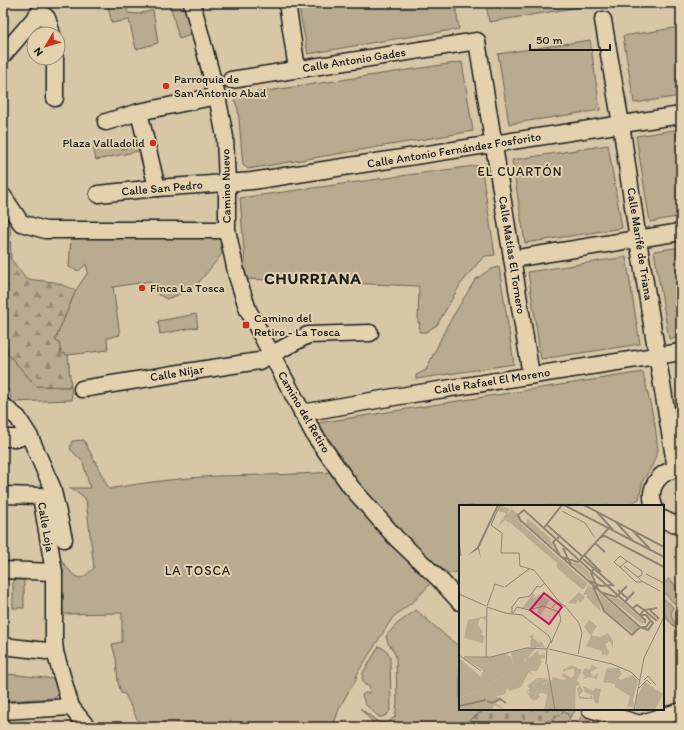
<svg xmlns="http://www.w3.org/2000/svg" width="684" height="730" font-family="Itim,sans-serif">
<defs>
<pattern id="forest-firs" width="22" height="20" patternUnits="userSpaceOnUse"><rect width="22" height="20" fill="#b9ab8f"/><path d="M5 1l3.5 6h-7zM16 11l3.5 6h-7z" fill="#968a74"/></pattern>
<pattern id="cemetery-stones" width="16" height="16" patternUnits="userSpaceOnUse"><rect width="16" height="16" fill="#b9ab8f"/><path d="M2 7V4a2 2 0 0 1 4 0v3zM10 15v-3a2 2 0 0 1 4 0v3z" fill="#968a74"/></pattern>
</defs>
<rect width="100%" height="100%" fill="#d8c7a6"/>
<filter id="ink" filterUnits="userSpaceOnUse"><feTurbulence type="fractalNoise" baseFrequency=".025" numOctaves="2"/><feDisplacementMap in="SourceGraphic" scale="8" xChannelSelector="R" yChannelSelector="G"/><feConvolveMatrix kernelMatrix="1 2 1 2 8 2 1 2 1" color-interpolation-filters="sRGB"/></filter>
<g filter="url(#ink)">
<g fill="#b9ab8f" stroke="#6a6456">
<path d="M107,3h18l3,10 11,1 14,-4 5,33 -22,6 -7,-29 -17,3z"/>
<path d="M173,3h13l7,31 -14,5 -9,-35z"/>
<path d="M298,3h157l4,26 -77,12 -74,13z"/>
<path d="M486,3h100v3l-97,16z"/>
<path d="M681,27v69l-47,7 -11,-67z"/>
<path d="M590,40l10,70 -91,14 -11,-70z"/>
<path d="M462,62l11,69 -225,38 -5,-4 -5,-56 -5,-13z"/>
<path d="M681,129v87l-31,6 -14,-86z"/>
<path d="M115,141l2,5 4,-1 1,4 20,-5 2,6 -48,10 -3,-14z"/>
<path d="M608,145l14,83 -97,15 -13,-83z"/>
<path d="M481,165l14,90 -10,1 -8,8 -17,21 -23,40 -11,7h-7l1,-9h-2l1,-37 -175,-7 -3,-15 4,-1 -5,-65z"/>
<path d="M71,236l145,1 4,4 2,13 -27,33 -20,9 -9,3 -13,-8 -2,-10 -38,6 7,48 -13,3 1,12 -40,5 -7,-2 -2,-10 -4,-3 21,-50 12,-18 -2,-8c-8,8 -6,8 -17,3z"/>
<path d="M681,247v90l-12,2 -15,-88z"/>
<path d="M626,257l14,87 -99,15 -13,-87z"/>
<path d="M499,267l15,97 -98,15v-4l10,-5 21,-44 28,-46 14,-10z"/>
<path d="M196,314l2,13 -38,7 -2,-13z"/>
<path d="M3,326l5,28 28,32 35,1 1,13 -60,2 -4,-13 -5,2z"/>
<path d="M643,372l12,53 3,25 -6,16 -9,14 -4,19 -12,7h-167v65l-11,3 -30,-23 -60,-67 -41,-61z"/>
<path d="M84,440l25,49c36,-7 73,-11 109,-13 38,-1 76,-1 114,-4l24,32 19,23 56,56 -16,17 -22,17 -35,55 -4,12 -6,8 -9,17 -6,18h-190l-6,-8 -12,-25 -4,-1 -3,-11 -2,-23 -4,-15 10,-2v-29l-59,1 -3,-55c4,4 14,20 21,19 4,-1 9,-7 13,-10l-8,-68 -4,-5 -13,-7h21l-7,-26 -13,-13 2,-8z"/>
<path d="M669,579l12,12v12l-6,1 -12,-12v-8z"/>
<rect x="13" y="580" width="11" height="28"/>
<path d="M663,598l10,9c-3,8 -1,13 4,19l-1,2c-12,-12 -13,-13 -13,-30z"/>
<path d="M416,610l32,28 12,9v62h26l-26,18h-83l-17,-19 18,14 9,1 8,-6 2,-13 -1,-47 -3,-7 -5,-7 -2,-7 11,-12z"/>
<path d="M379,646l8,5 3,6 1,50c-2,6 -4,10 -12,10l-14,-13 -3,-9 3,-2h4l1,-7 -5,-1 -3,-6 1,-6z"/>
<path d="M8,674l47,5 4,15 -4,4 -52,3v-26z"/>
<path d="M564,711l6,6 -4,8 3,2h-25z"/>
<path d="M583,714l34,13h-42z"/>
</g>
<path fill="url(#forest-firs)" stroke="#6a6456" d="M3,211l7,13 1,35 15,20 28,3 22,8 -21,50 4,3 2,10 7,2 3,32 -35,-1 -28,-32 -5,-28z"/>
<path fill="url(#cemetery-stones)" stroke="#6a6456" d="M486,709h84l5,2 -5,6 -6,-6 -21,16h-83z"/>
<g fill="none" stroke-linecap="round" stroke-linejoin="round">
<g stroke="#1c1c1c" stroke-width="19">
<g id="minor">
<path d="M192,3l25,93 8,41 2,46v47l10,46 11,34 67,126 36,51 45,51 44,42 20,22"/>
<path d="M287,3l10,66"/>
<path d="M40,12l7,6 5,16"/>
<path d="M603,20l18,104 17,116 38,229"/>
<path d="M3,55l37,-43"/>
<path d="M231,80l246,-39 54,334"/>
<path d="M55,98v-40"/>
<path d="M106,122l33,-10"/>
<path d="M157,188l-18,-76 78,-16"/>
<path d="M98,194l59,-6 95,-7 429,-66"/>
<path d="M3,196l18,27 24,7h182"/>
<path d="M512,259l169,-27"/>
<path d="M82,389l98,-16 79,-12 49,-26 62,-2"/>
<path d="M3,406l15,12 12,19 22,50 12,52"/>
<path d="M302,413l92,-16 287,-45"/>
<path d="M3,438h16"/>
<path d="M3,495l38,1 13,76v68l1,12 16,55 16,20"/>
<path d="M654,506c-8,-19 8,-38 27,-37"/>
<path d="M663,519l8,4 10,1"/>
<path d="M3,570l51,2"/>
<path d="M3,646l52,6"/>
<path d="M590,709l50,15 6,3"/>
<path d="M3,711l68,-4"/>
<path d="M640,724l8,-3 33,-10"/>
</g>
</g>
<use href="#minor" stroke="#e4d2af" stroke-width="16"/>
</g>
</g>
<g fill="#c8321e" stroke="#e4d2af" stroke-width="1.5">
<circle cx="166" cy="86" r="4"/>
<circle cx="153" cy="143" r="4"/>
<circle cx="142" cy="288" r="4"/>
<rect x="242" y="321" width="8" height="8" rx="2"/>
</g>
<g text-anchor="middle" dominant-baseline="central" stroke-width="4" stroke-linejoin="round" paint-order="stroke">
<g font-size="12" fill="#1c1c1c" stroke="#e4d2af">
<text transform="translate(354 60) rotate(-9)">Calle Antonio Gades</text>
<text transform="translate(454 150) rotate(-9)">Calle Antonio Fernández Fosforito</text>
<text transform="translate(226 186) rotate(-91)">Camino Nuevo</text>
<text transform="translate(162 188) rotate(-5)">Calle San Pedro</text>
<text transform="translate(640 244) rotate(81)">Calle Marifé de Triana</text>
<text transform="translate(512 255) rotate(81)">Calle Matías El Tornero</text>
<text transform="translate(177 373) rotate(-9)">Calle Níjar</text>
<text transform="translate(492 381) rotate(-9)">Calle Rafael El Moreno</text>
<text transform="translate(304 412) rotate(60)">Camino del Retiro</text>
<text transform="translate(46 527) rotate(80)">Calle Loja</text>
</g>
<g font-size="12" fill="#1c1c1c" stroke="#e4d2af" text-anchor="start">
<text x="174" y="79">Parroquia de<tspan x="174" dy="14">San Antonio Abad</tspan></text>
<text x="145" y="143" text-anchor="end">Plaza Valladolid</text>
<text x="150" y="288">Finca La Tosca</text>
<text x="254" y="318">Camino del<tspan x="254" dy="14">Retiro - La Tosca</tspan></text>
</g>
<g font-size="13" letter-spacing="1" fill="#1c1c1c" stroke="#e4d2af">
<text x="520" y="171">EL CUARTÓN</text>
<text x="198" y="570">LA TOSCA</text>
</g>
<g font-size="16" font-weight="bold" letter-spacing="1" fill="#1c1c1c" stroke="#e4d2af">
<text x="313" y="278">CHURRIANA</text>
</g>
</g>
<g transform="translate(459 505)">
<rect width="205" height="205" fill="#d8c7a6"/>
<path d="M41,0l10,4 4,-4 -6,7 -6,-5 6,5 -3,4 7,-7 9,8 -3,4 70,63 -4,5h-2l-25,-21v-5l-49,-42 1,2v3l-11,2 10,-2 1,-3 -4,-3 -8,8 9,-15 -8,-2zM68,13l23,20 4,10 -28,-24zM111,57l10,2 9,8 4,10zM130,79l8,9 4,19 -15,-15 2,-2h-5zM139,87l40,35 -4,7 -30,-24zM74,88l2,2 -2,3 7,-3 10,5 -10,16 -3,-3 2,-8 -4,2 -2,-3 -3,5 -8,-1zM149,92l11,2 25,22 -2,3zM27,111v4l-6,-2 -2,7 5,7 -2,2 4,3 -2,6 -19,-5 4,-18zM130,115l8,6 -6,9 9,2 8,-4 5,8v8l-3,-8 -5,3 4,8 -2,4 -3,-2 -2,2v-5l-16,-5 5,-10 -7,-9zM66,144l-1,13 9,-12 -5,9 10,-9 1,5 6,-1v4l-5,1 2,3 -5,9h-7l4,5 -5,-4 -8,15 -11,4 -3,-3 -2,6 -10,3h6v3l-5,3 8,6 -10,-4 -2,5h-33v-12l24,-9 18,-12 12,-13 -2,-12zM112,160l11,5 -5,10 3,5 -4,1 -1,24h-31l3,-16 -6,-1 -3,1 2,3 -6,4 -3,-2 -4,-7 8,4 3,-8 -4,-2 1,-4 6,-1 1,4 11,-6 -1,-2 12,3 3,-1 -5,-3 1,-3 3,2 -2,-2 7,5 3,-2v-8l-11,4v-2zM148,163h12l3,6 -4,4 3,2 12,-5 5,6 -5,18 1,9 -5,-2 -2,3 3,-13 -15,-9v-3l-12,-2zM124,181l10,5 2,-3 6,1 -3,15 -3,-1 -2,-8 -9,-3z" fill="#b9ab8f"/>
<path d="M120,87l6,5 -4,6 -3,-3 -2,4 -8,-1zM75,126l-1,7 6,5 2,-2 4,7 -8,-1 -12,13 -3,-4 2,-7 10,-2h-4l1,-10h-4l6,-2zM49,148v3h3l2,8 -12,13 -18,12 -24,9v-40l22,19 2,-7 -20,-12 29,-1zM133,160l6,3 -8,4 3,5 5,-4 -1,6 -9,-2 -5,3 2,-4 -3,-3 3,-5 4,2zM78,173h13l-8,1 8,1 -9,5v-4l-6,1 -2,4 5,1 -3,9h-3l-3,-5 -3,1 4,-3 -3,-3zM121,180l3,6 -4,5 11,2 1,-4 2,5h-14l-2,-10z" fill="#b9ab8f"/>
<path d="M186,177l18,12 -8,16h-20l2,-14z" fill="#b9ab8f"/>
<path d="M38,0h2l-20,43 2,11 -3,-10 -11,7 10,-9z" fill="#908572"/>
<path fill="none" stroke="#908572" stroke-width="2" d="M105,0l100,52M125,0l80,42M137,6l17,19M60,14l122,109M62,17l-3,-7 6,-5 121,110v3M157,17l17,19M87,19l37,33M84,24l19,-24M174,26l17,18M100,32l-6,5 7,14M142,32l4,-1 59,31M136,38l10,9M104,43l9,19M126,51l16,16M102,52l17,5M124,54l31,27M119,57l30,-33M137,61l-5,7 8,18M128,75l14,6 11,-1M134,81l11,25 28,24 8,-8M159,85l10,9M141,87l16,5 11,-11M166,97l9,-10M174,103l4,-3 7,5 -4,5M185,105l13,11M186,105l12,-2M191,105l9,9M181,122l8,3 5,-7 -7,-8h-5M183,122h4l5,-7M28,196l5,2 8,-4 6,4M0,201l27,-6"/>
<path fill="none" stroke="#8d836f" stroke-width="1" d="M41,0l-9,20 11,8 -1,20h18l1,13 14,4 27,34M103,6l23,12 10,15M0,36l2,15M165,61l16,13M162,63l-7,-6 6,-6 7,5M187,69l18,9M179,72l4,-2v-4l-15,-10 -7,6 16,15h6M181,75l20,11M46,82l24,-18M0,89l27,12M28,101l8,-22 9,3M28,102l18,6 17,2 27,21 2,5 -4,8M93,103l4,-5 8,2 15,18 3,10 -4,21M53,108v-6l7,-9 11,-2 7,-10 3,1 5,-4M54,108l4,-6 12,3 14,-4 16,6 2,8 -10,23M90,144l63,15 19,8 9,9M0,150l22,16M5,152h27l35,-9 21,1M27,152l1,-50M87,159l1,-15M88,159l8,46M185,175l4,-4 8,9M180,183l8,-8 4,4M175,205l10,-52 20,-41"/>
<path fill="#c2185b" fill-opacity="0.15" stroke="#c2185b" stroke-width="2" d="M85,88l18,14 -13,17 -19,-14z"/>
<rect width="205" height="205" fill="none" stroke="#1c1c1c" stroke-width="2"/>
</g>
<rect width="684" height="730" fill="none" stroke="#e4d2af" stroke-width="16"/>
<rect x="8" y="8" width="668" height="714" fill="none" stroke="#1c1c1c" stroke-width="1.5" filter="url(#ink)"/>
<g transform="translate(46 46) rotate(232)"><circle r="19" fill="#e4d2af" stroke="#948974"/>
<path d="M0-3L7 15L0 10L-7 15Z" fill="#c8321e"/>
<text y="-6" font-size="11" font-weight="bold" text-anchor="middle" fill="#1c1c1c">N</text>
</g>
<path d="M530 44v6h80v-6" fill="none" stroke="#1c1c1c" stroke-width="2"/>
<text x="536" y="44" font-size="12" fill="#1c1c1c" stroke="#e4d2af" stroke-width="3" paint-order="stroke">50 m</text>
</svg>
